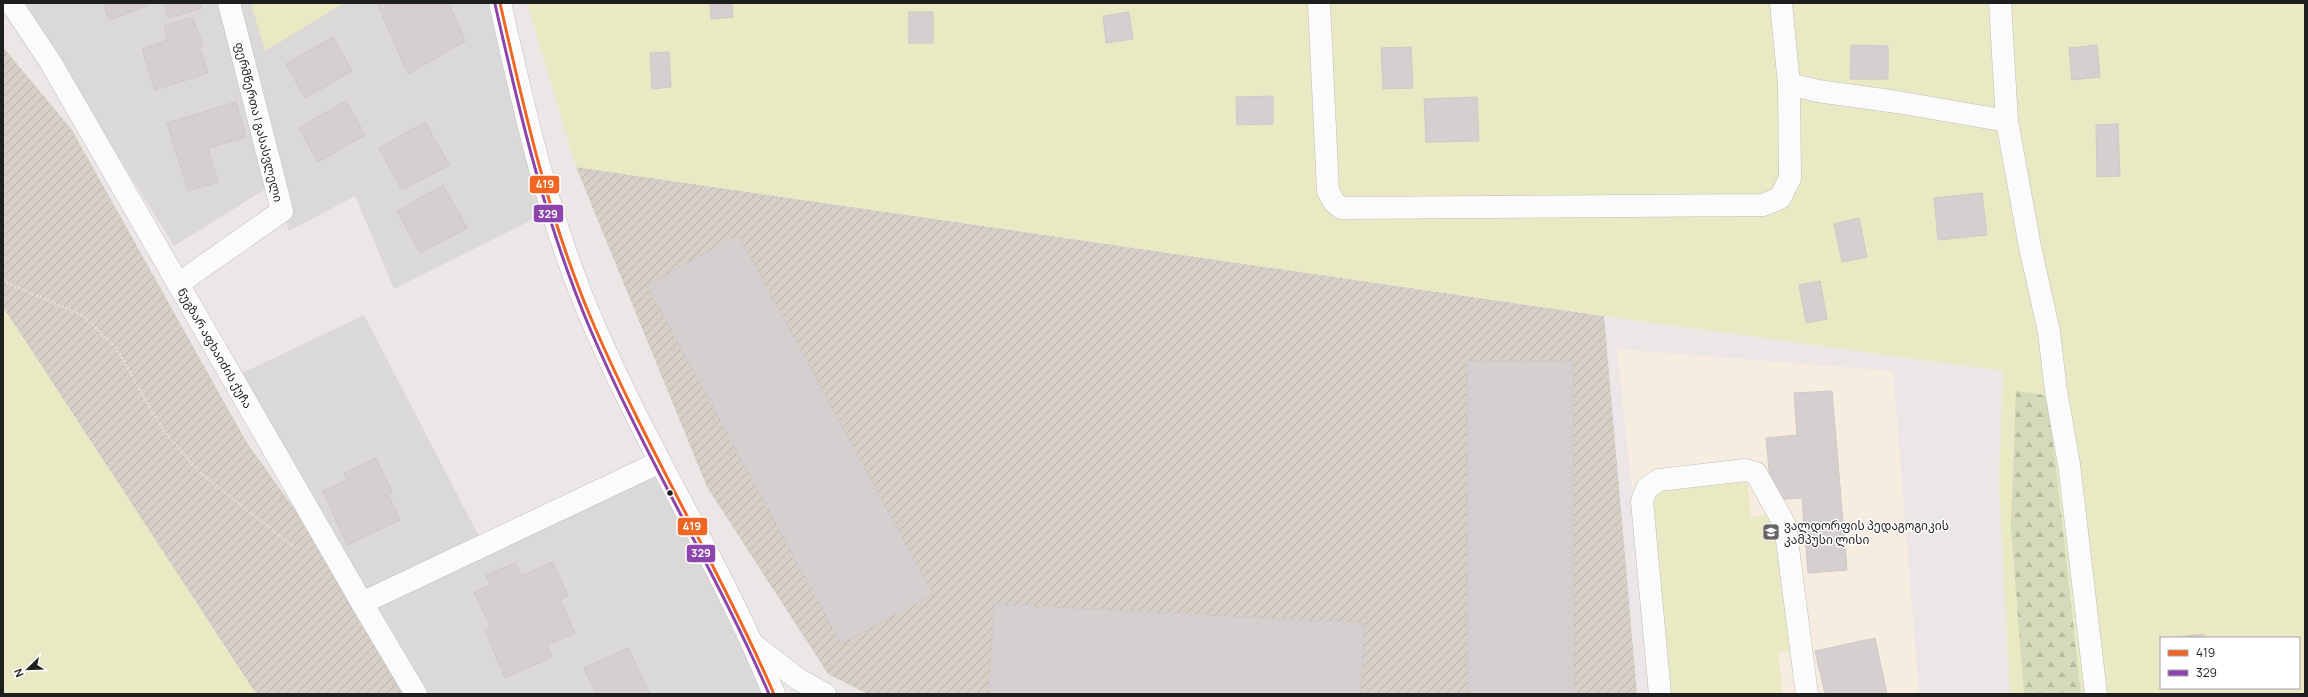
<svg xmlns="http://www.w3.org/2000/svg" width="2308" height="697" font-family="Manrope,'Noto Sans Georgian',sans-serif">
<defs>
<pattern id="construction-furrows" width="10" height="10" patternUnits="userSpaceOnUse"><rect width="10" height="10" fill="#d6cfc7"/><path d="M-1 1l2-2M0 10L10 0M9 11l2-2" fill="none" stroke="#b7b1aa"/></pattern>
<pattern id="forest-firs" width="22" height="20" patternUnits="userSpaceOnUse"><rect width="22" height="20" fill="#d4daba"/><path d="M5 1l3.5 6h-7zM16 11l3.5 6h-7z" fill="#b6bb9f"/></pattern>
</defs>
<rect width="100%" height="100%" fill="#ece7e6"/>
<g fill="#dbd8d8">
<path d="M17,3h208l47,182 -98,61 -108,-174z"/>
<path d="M232,3h264l53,208 -155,78 -39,-93 -66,35z"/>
<path d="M364,315l120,231 176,-84 114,232h-358l-184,-316z"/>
</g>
<path fill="#f6ece0" d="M1617,349l276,22 26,323h-265z"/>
<g fill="url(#construction-furrows)">
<path d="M3,47l69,83 175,313 115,160 54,91h-160l-253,-387z"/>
<path d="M576,167l1028,149 33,377 -769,1 -40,-20 -121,-187z"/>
</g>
<g fill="#e9e9c3" fill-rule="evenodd">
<path d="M251,3h93l-79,48z"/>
<path d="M527,3h1778v691h-295l-11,-213 4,-110 -399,-55 -1028,-149zM2161,638h138v50h-138z"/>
<path d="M3,307l253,387h-253z"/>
<path d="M1747,477l4,40 24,-3 17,138 -14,1 5,41h-114l-19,-193 8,-14z"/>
</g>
<path fill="url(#forest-firs)" d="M2016,391l30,4 8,55 27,244h-57l-13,-167z"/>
<g fill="#d5cfcf" stroke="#cfc8c7">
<path d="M103,3h43l1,3 -38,14z"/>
<path d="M164,3h36l2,5 -34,10z"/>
<path d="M377,3h72l16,38 -57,33z"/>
<path d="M710,3h22l1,14 -22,2z"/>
<rect x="909" y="12" width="24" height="31"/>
<path d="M1129,12l4,27 -27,4 -3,-27z"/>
<path d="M188,18v2l5,-2 10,28 -4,1 9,26 -53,17 -13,-41 26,-9 -4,-14z"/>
<path d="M333,37l19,34 -47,27 -19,-34z"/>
<path d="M1851,45l37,1v33h-38z"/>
<path d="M2097,45l3,32 -28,3 -3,-32z"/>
<path d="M1411,47l2,41 -30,1 -2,-41z"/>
<path d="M669,52l2,35 -19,2 -2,-36z"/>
<path d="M1273,96v28l-36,1 -1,-28z"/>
<path d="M1477,97l2,44 -53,1 -2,-43z"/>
<path d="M346,101l19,34 -47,27 -19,-34z"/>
<path d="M236,102l10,35 -38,11 10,34 -30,9 -21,-68z"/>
<path d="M425,122l24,43 -47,25 -23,-42z"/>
<path d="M2118,124l2,52 -23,1 -1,-52z"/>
<path d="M443,185l24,43 -47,25 -23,-42z"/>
<path d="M1982,193l5,42 -49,5 -4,-42z"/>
<path d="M1859,218l8,39 -25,5 -8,-38z"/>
<path d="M738,235l195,359 -92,50 -194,-359z"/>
<path d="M1820,281l7,38 -21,4 -7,-38z"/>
<path d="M1467,361h106l1,333h-106z"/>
<path d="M1832,391l15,179 -39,3 -6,-75 -30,2 -6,-62 31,-3 -3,-42z"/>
<path d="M376,458l16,34 -4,2 12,26 -53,25 -24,-54 24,-11 -3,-7z"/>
<path d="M553,562l15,34 -8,3 15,34 -28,12 5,12 -47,21 -20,-48 6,-3 -17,-35 17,-7 -5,-10 29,-12 6,13z"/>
<path d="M994,604l370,19 -3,71h-372z"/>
<path d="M2204,634v4h-25v-1z"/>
<path d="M1875,638l12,56h-62l-10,-43z"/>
<path d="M628,648l22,46h-54l-12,-26z"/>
</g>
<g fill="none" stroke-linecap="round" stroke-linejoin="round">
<g stroke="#bfbdbd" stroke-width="23">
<g id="minor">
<path d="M11,3l40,60 311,540 54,91"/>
<path d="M500,3c25,111 50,223 96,327 54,124 127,239 178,364"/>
<path d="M1319,3l9,188 6,11 7,6 422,-3 17,-7 10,-20 -1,-94 -8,-81"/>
<path d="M2000,3l7,118 23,126 19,85 7,59 13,73 27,230"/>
<path d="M1789,84l29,7 79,11 110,19"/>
<path d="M178,284l104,-73 -53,-208"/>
<path d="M362,603l298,-141"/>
<path d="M755,646l43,33 27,15"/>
<path d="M1660,694l-18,-193 5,-13 12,-8 87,-10 10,3 29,52 22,169"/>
</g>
</g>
<path stroke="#ebd8de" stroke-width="2.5" stroke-dasharray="2 2" stroke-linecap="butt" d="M3,281l79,34 34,33 47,82 35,41 97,77"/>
<use href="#minor" stroke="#fcfbfb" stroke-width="22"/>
<g stroke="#fff" stroke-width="6">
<path id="bus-1" d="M500,3c25,111 50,222 96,327 54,124 124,240 178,364"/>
</g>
<g stroke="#fff" stroke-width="6">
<path id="bus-2" d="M495,4c25,111 51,222 96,327 53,124 124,239 178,363"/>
</g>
<use href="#bus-1" stroke="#f26522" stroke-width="3"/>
<use href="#bus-2" stroke="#8e44ad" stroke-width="3"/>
</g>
<defs>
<g id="school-square" transform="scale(0.9)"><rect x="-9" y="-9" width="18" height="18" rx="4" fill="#666464" stroke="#fff"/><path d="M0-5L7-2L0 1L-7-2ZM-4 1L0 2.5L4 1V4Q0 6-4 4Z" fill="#fff"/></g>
</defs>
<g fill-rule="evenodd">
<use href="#school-square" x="1771" y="532"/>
</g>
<circle fill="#1e1e1e" stroke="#fff" stroke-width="1.5" cx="670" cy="493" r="3.5"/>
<g text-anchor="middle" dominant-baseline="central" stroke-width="3" stroke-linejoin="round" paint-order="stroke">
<g font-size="12" fill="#1e1e1e" stroke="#fff">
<text transform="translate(259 122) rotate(76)">ფერმწერთა I გასასვლელი</text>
<text transform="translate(215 348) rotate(60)">ნუგზარ აფხაიძის ქუჩა</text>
</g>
<g font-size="12" fill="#1e1e1e" stroke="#fff" text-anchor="start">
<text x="1784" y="525">ვალდორფის პედაგოგიკის<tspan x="1784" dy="14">კამპუსი ლისი</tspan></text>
</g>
</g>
<g stroke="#fff" stroke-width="1.5">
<rect x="529" y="175" width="31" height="19" rx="4" fill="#f26522"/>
<rect x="533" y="204" width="31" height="19" rx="4" fill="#8e44ad"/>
<rect x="677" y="517" width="31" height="19" rx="4" fill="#f26522"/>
<rect x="686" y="544" width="30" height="19" rx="4" fill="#8e44ad"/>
</g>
<g font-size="11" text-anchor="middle" font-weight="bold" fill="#fff">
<text x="545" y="188">419</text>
<text x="548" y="218">329</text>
<text x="692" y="530">419</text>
<text x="701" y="557">329</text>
</g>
<rect width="2308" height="697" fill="none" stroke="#1e1e1e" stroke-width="8"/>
<rect x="2160" y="637" width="140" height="52" fill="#ffffff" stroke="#a5a5a5"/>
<rect x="2168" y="650" width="20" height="6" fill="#f26522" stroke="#a5a5a5"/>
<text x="2196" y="657" font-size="12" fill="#1e1e1e">419</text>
<rect x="2168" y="670" width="20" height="6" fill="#8e44ad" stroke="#a5a5a5"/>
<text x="2196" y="677" font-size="12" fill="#1e1e1e">329</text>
<g transform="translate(28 669) rotate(247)" stroke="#ffffff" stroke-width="3" paint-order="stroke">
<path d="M0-3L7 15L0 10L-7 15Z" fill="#1e1e1e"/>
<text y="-6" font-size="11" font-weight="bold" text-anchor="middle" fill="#1e1e1e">N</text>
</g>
</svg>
